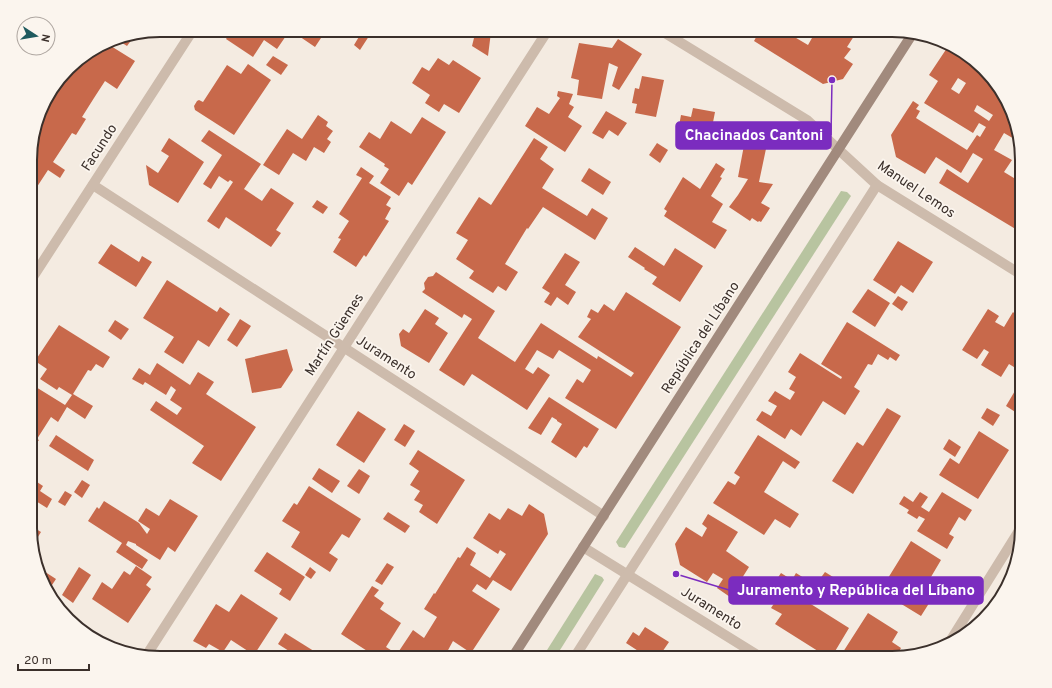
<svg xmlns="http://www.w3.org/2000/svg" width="1052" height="688" font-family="Overpass,sans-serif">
<rect width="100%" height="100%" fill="#f4ebe1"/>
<g fill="#b8c4a0">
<path d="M841,191l6,1 4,4 -226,352 -6,-1 -3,-5z"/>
<path d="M595,574l7,3 2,3 -49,78h-13z"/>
</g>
<g fill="#c8694b" fill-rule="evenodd">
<path d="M232,30h86l-1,1 6,4 -8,12 -25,-17 -13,19 -13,-9 -11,17 -27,-18z"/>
<path d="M355,30h12l4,3 -11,17 -6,-5 6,-10 -6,-3z"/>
<path d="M476,30h22l-1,3 -6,-1 -3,24 -16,-10z"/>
<path d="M760,30h28l-2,2 22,13 4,-7 -4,-2 4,-6h50l-3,5 -3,-2 -9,14 4,2 -7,9 9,6 -10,15 -20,5 -69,-43z"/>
<path d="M135,35l-8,11 -11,-7 17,-4z"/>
<path d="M618,39l24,15 -23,36 -7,-4 6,-19 -9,-4 -7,36 -25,-4 2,-15 -8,-2 8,-35 33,5z"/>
<path d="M106,43l29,18 -18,28 -12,-8 -11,17 -12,19 4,2 -10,16 -4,-2 -19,29 12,8 -5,8 -12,-8 -17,26v-53l9,-29 6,-9 -2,-1 8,-14 22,-28z"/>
<path d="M949,45l16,7 40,43 13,43 -2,2 -12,-7 -10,17 18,10 -8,12 18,11v50l-83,-50 8,-14 21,14 15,-24 -10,-6 -12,20 -25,-16 -11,17 -29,-17 -5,-22 22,-34 6,4 -3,4 4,2 -4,7 51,32 10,-15 3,2 6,-10 -7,-4 -6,10 -49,-30 14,-22 -9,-6zM958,78l8,5 -7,11 -8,-5zM977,105l16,10 -4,6 -15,-10z"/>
<path d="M273,56l15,9 -7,10 -15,-10z"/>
<path d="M438,58l11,7 4,-5 28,18 -22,35 -15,-9 -5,8 -14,-9 5,-8 -18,-12 10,-16 7,4z"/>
<path d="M248,64l23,16 -37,55 -39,-25 -1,-4 3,-5 2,-1 4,2 24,-37 14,9z"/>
<path d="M642,76l22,4 -8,37 -21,-4 2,-9 -5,-1 3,-15 4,1z"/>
<path d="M558,91l15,3 -4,10 5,3 -6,10 14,9 -17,26 -40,-26 12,-19 12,7 11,-16 -3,-2z"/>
<path d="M693,108l22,4 -7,36 -32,-6 5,-27 10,2z"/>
<path d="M606,111l21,12 -9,13 -9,-6 -6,9 -11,-6z"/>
<path d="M318,115l10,7 -2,4 7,5 -6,8 4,3 -7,11 -10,-6 -8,14 -13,-8 -14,22 -16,-10 24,-36 15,10z"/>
<path d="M422,117l24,15 -34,53 -4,-3 -9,14 -19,-13 9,-14 -5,-3 1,-2 -26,-17 10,-15 11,7 11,-18 20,13z"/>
<path d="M209,130l52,34 -17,25 18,12 9,-13 23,15 -18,27 5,3 -10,14 -45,-30 -7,12 -12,-8 26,-39 -3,-2 -2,2 -9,-6 -8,13 -8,-5 19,-29 -21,-14z"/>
<path d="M169,138l35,24 -26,41 -29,-18 -3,-20 12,8 11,-17 -8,-5z"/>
<path d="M534,138l14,9 -8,12 14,10 -12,19 45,28 5,-8 16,10 -13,22 -52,-33 -15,22 -1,-1 -22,36 13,8 -12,19 -8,-5 -5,7 -24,-15 5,-7 -18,-12 12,-19 -12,-7 23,-36 12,8z"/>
<path d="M745,140l22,4 -8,38 14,2 -12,19 9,5 -9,14 -2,-1 -1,1 -6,-4 -2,3 -21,-14 9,-12 10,-16 -10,-2z"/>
<path d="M657,143l11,7 -8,13 -11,-8z"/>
<path d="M716,163l9,6 -5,8 2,1 -11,18 12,8 -11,18 15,8 -12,19 -51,-33 3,-5 -3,-2 19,-32 17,12z"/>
<path d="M361,167l13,9 -5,7 22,14 -5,8 5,3 -6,11 4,2 -23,36 -2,-2 -8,12 -23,-15 8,-13 -3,-1 11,-17 -10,-7 23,-36 -6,-3z"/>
<path d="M589,168l22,14 -8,13 -22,-14z"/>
<path d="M317,200l11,7 -5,7 -11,-7z"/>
<path d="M898,241l35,21 -20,31 -12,-8 -6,9 -22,-14z"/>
<path d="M111,244l28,18 3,-6 10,6 -16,25 -38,-24z"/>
<path d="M635,247l29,19 11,-18 28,18 -23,36 -28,-18 5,-7 -13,-8 1,-1 -17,-11z"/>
<path d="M565,253l15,9 -15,23 11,7 -8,13 -11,-8 -6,9 -7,-4 6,-9 -8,-5z"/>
<path d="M436,272l59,39 -17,27 37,24 26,-39 56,36 1,-3 33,21 3,-4 -56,-36 13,-18 -4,-2 4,-8 7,4 6,-9 10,7 12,-19 55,35 -65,102 -51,-31 12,-19 6,4 8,-13 -32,-20 -6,9 -16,-9 -12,19 8,5 5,-7 12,8 -23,35 -55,-36 -8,12 -25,-16 33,-51 -8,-5 -2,4 -40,-26 3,-3 -1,-6 4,-6 5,-1z"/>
<path d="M167,280l50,32 3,-5 10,7 -21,33 -11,-7 -15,24 -19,-12 10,-15 -31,-19z"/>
<path d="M868,289l22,14 -15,24 -23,-15z"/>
<path d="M898,296l10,6 -6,9 -10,-7z"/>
<path d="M425,309l14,9 -4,6 13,9 -19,30 -28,-17 -2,-12 4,-5 6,4z"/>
<path d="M988,309l11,7 -4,6 9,5 9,-15 5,5 1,5 -3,5 6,3v42l-13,-8 -8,13 -20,-12 8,-13 -5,-3 -7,10 -15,-9z"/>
<path d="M240,319l11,7 -14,21 -10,-7z"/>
<path d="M115,320l14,9 -8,11 -13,-9z"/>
<path d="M847,322l53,33 -4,6 -6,-4 -2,3 -10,-6 -6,11 -4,-1 -14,23 6,4 -15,24 -22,-14 -22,35 -10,-7 -6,10 -29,-19 6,-9 9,5 6,-10 -9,-5 7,-10 15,9 5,-8 -6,-3 7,-12 -8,-5 12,-19 41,26 1,-2 -21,-13z"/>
<path d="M59,325l51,32 -7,11 -7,-4 -5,7 -3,-1 -15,24 20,12 -8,13 -18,-12 -9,15 -7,-5 -14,22 2,1 -8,10v-66l34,21 7,-10 -13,-8 -2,3 -17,-11 7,-10 -12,-8z"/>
<path d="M287,349l6,21 -12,18 -29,5 -7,-34z"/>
<path d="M157,363l33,22 8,-13 16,10 -8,12 50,33 -35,54 -29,-18 12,-17 -54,-36 6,-9 21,14 5,-7 -12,-8 6,-10 -5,-4 -5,9 -21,-13 -2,3 -11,-6 7,-11 11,7z"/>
<path d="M1022,379v33l-2,3 -14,-9z"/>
<path d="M549,397l50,32 -12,19 -3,-2 -8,12 -25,-16 11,-18 -5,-3v-1l-5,-3 -11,18 -13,-7z"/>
<path d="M887,408l14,8 -48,78 -21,-13 25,-39 6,4z"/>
<path d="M987,408l13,7 -7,11 -12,-8z"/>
<path d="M358,411l28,18 -22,34 -28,-18z"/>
<path d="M404,424l11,7 -10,16 -11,-7z"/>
<path d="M1022,428v15l-7,-4z"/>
<path d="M979,431l30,19 -31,49 -39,-24 11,-17 9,6z"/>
<path d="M56,435l38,25 -6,11 -39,-25z"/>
<path d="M758,435l42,27 -5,7 -12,-8 -19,31 35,22 -9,14 -15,-9 -11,16 -51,-32 15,-22 7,4 5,-8 -6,-4z"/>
<path d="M949,439l12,8 -6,10 -12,-8z"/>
<path d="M418,450l47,30 -28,44 -18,-12 4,-7 -9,-5 6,-9 -10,-6 9,-14 -10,-7z"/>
<path d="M319,468l21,13 -8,12 -20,-14z"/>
<path d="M359,469l11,7 -11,18 -12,-8z"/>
<path d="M31,478l12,8 -3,5 12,8 -5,9 -16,-10z"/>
<path d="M82,480l8,5 -8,13 -8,-6z"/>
<path d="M309,486l52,33 -12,19 -7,-4 -13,19 9,6 -8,13 -39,-25 9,-15 -18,-11 12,-18 3,2z"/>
<path d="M65,491l7,4 -7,11 -7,-4z"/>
<path d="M920,492l8,5 -7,10 8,5 13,-20 30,18 -7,11 -6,-4 -10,17 5,3 -7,12 -30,-18 8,-12 -6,-3 -2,3 -10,-6 2,-3 -10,-6 5,-8 9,6z"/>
<path d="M170,499l28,17 -23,36 -7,-5 -8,13 -24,-15v-1l-8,-3 -2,4 22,15 -6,9 -26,-17 6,-9 -34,-22 9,-14 2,2 5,-8 35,22 8,11 3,-5 -12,-8 8,-13 13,8z"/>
<path d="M529,504l15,10 4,20 -37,57 -18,-11 -7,10 -9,-6 -5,7 28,18 -29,44 -18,-12 -6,11 8,6h-77l-37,-24 31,-48 7,4 -5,6 10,7 -4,6 21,14 -15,24 11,7 16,-24 11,8 13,-21 -13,-8 10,-16 1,1 23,-37 2,1 7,-11 9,6 -6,12 20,13 16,-24 -6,-4 -2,4 -25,-16 16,-25 11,7 8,-12 14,8z"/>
<path d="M388,512l22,14 -5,7 -22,-14z"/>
<path d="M708,514l30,18 -12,19 23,16 -19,30 -13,-9 6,-9 -10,-6 -6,9 -27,-17 -5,-21 11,-17 16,10 5,-9 -5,-4z"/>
<path d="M31,526l10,6 -5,8 -5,-4z"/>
<path d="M911,541l30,19 -13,22 -7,-4 -5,8 17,11 -12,19 -41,-25z"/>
<path d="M267,552l38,25 -15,24 -11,-7 3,-5 -28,-18z"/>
<path d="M387,563l7,4 -12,18 -7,-4z"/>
<path d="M136,566l16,11 -6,8 5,4 -23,34 -36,-24 10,-17 10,7 12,-18 6,4z"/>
<path d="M79,567l12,8 -18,28 -11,-8z"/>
<path d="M310,567l6,5 -5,7 -6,-4z"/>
<path d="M39,568l17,11 -6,9 -5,-3z"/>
<path d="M825,572l32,20 -7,11 -33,-20z"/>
<path d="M781,573l11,7 4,-7 16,10 -4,6 4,3 -6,9 43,27 -18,30h-2l-54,-34 7,-10 -11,-6 4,-6 -10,-5z"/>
<path d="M241,594l37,24 -24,37 -23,-15 -8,12 -14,-8 -3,4 -13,-7 23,-37 13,8z"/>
<path d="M868,613l30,19 -6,10 9,6 -6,10h-43l-9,-6z"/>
<path d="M645,627l24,15 -11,16h-9l-23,-15 7,-11 6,4z"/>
<path d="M285,633l40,25h-25l-22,-14z"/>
</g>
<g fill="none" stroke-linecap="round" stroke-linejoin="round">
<g stroke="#cdbbac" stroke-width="10">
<path d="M839,150l38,35 145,90"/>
<path d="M93,185l511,331"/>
<path d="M31,280l162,-250"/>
<path d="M583,547l179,111"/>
<path d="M949,643l73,-117"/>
<path d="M146,656l402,-626"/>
<path d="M574,658l303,-473"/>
</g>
<path stroke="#cdbbac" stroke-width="10" d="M660,30l147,90 32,30"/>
<path stroke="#a18a7d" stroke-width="10" d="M512,658l401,-625"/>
</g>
<g text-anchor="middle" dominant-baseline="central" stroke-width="3.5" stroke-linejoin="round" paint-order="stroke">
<g font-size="14" fill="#3b302b" stroke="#fbf5ee">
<text transform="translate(100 148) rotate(-57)">Facundo</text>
<text transform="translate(916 190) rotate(34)">Manuel Lemos</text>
<text transform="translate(335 335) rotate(-57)">Martín Güemes</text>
<text transform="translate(701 338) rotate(-57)">República del Líbano</text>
<text transform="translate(386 358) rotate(33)">Juramento</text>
<text transform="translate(711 609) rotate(32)">Juramento</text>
</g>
</g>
<path d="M0 0H1052V688H0ZM160 37H892A123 123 0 0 1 1015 160V528A123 123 0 0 1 892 651H160A123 123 0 0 1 37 528V160A123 123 0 0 1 160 37Z" fill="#fbf5ee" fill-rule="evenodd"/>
<path fill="none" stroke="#3b302b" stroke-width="2" d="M160 37H892A123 123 0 0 1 1015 160V528A123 123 0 0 1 892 651H160A123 123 0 0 1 37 528V160A123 123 0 0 1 160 37Z"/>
<path fill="none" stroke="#7b2cbf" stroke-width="1.5" d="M832 80L831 135M676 574L729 590"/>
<g fill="#7b2cbf" stroke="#fbf5ee" stroke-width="1.5">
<circle cx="832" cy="80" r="4"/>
<circle cx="676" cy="574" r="4"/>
</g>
<g fill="#7b2cbf" stroke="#7b2cbf" stroke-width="1.5">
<rect x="676" y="122" width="155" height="27" rx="4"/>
<rect x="729" y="577" width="254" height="27" rx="4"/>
</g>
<g font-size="15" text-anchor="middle" font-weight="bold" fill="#fff">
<text x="754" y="140">Chacinados Cantoni</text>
<text x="856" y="595">Juramento y República del Líbano</text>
</g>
<g transform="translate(36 36) rotate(102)"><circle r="19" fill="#fbf5ee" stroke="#aea6a0"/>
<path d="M0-3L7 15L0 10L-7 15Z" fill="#1f5a5e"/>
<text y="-6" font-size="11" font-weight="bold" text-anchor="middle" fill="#3b302b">N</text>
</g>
<path d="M18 664v6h71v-6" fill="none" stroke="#3b302b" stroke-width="2"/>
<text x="24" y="664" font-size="12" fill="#3b302b" stroke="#fbf5ee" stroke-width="3" paint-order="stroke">20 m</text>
</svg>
